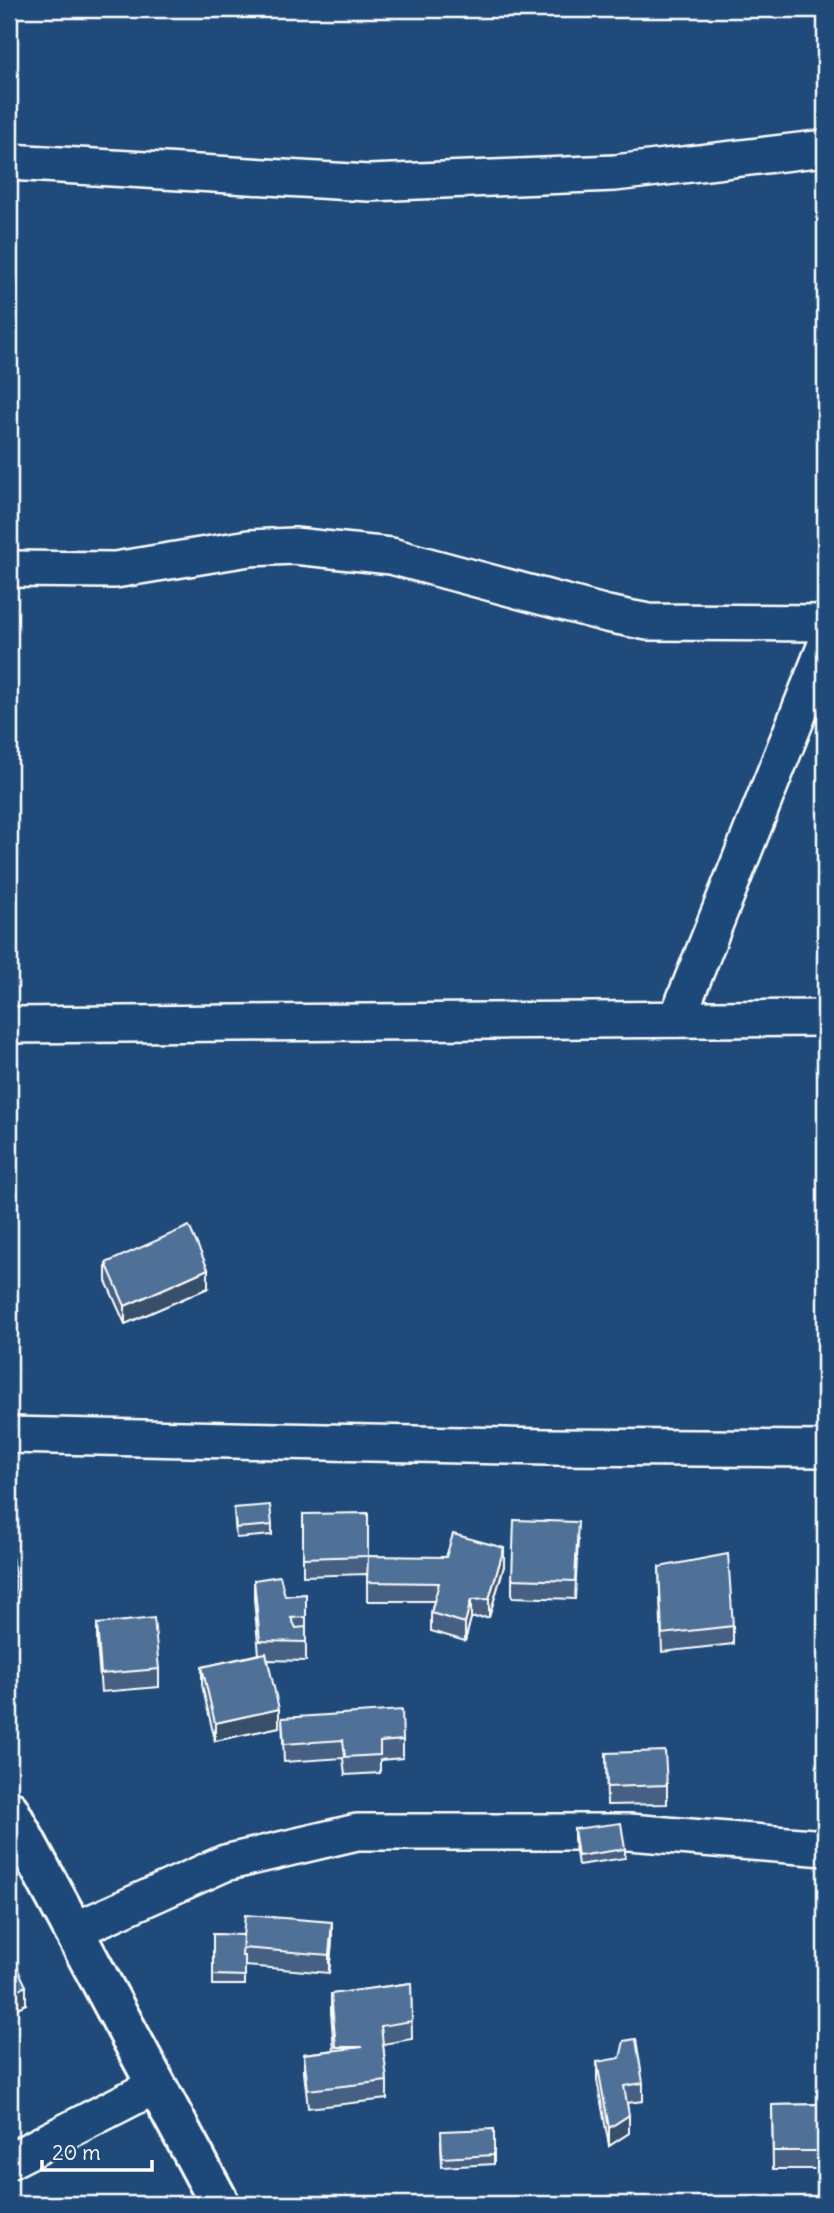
<svg xmlns="http://www.w3.org/2000/svg" width="834" height="2213" font-family="Delius,sans-serif">
<rect width="100%" height="100%" fill="#1f4a7a"/>
<filter id="ink" filterUnits="userSpaceOnUse"><feTurbulence type="fractalNoise" baseFrequency=".0143" numOctaves="2"/><feDisplacementMap in="SourceGraphic" scale="14" xChannelSelector="R" yChannelSelector="G"/><feConvolveMatrix kernelMatrix="1 2 1 2 8 2 1 2 1" color-interpolation-filters="sRGB"/></filter>
<g filter="url(#ink)">
<g fill="none" stroke-linecap="round" stroke-linejoin="round">
<g stroke="#fff" stroke-width="40">
<g id="street">
<path d="M9,162l360,21 246,-10 210,-25"/>
<path d="M9,569l106,1 134,-22 45,-2 97,10 216,58 41,8 177,1"/>
<path d="M677,1019l148,-372"/>
<path d="M9,1025l816,-7"/>
<path d="M9,1435l539,12 277,2"/>
<path d="M73,1931l152,-68 132,-31h272l196,16"/>
<path d="M9,2161l148,-76"/>
</g>
</g>
<g stroke="#fff" stroke-width="44">
<path id="secondary" d="M9,1810l211,394"/>
</g>
<use href="#street" stroke="#1f4a7a" stroke-width="35"/>
<use href="#secondary" stroke="#1f4a7a" stroke-width="38"/>
</g>
<g fill="#456182" stroke="#fff" stroke-width="2">
<path d="M106,1263l102,25 -83,36 -19,-43z"/>
<path d="M234,1508l38,17v10l-36,3z"/>
<path d="M303,1514l65,42 136,10 -15,51 -18,1 -6,23 -34,-10v-18l3,-12h-67v-27l-64,2z"/>
<path d="M9,1538l6,38v18l-6,1z"/>
<path d="M578,1540l-3,59 -63,-2v-18z"/>
<path d="M659,1567l74,59v18l-71,8z"/>
<path d="M254,1580l31,16 21,-2v67l-38,-1 11,67 -64,14 -13,-56v-18l57,-13 -5,-55z"/>
<path d="M97,1624l62,45v18l-58,5 -4,-50z"/>
<path d="M282,1718l121,22v18l-23,2v13l-35,2 -2,-17 -59,4z"/>
<path d="M606,1753l61,32v19l-60,1z"/>
<path d="M574,1829l51,20v9l-47,7 -4,-26z"/>
<path d="M213,1934l119,6 -3,33 -84,-7v19h-32z"/>
<path d="M411,1983l1,56 -29,5 4,37v18l-79,9 -4,-36v-18l30,-4 -3,-38v-18z"/>
<path d="M597,2062l46,21v18l-16,2 2,30 -20,13 -12,-66z"/>
<path d="M825,2104v65h-52l-1,-64z"/>
<path d="M494,2129v35l-52,3 -1,-27z"/>
</g>
<g fill="#384f6a" stroke="#fff" stroke-width="2">
<path d="M208,1269v19l-83,36v-18z"/>
<path d="M504,1548v18l-15,51v-18z"/>
<path d="M471,1600v18l-6,23v-18z"/>
<path d="M279,1709v18l-64,14v-18z"/>
<path d="M332,1922v18l-3,33v-18z"/>
<path d="M26,1986v18l-17,8v-18z"/>
<path d="M629,2115v18l-20,13v-18z"/>
</g>
<g fill="#507197" stroke="#fff" stroke-width="2">
<path d="M189,1226l19,43 -83,37 -19,-43z"/>
<path d="M270,1505l2,20 -36,3 -2,-20z"/>
<path d="M368,1513v43l-65,2v-44z"/>
<path d="M514,1520l64,2 -3,59 -63,-2z"/>
<path d="M453,1534l51,14 -15,51 -18,1 -6,23 -34,-10 8,-30 -72,-1 1,-26 78,1z"/>
<path d="M9,1538l6,38 -6,1z"/>
<path d="M728,1554l5,72 -71,8 -3,-67z"/>
<path d="M280,1576l5,20 21,-2v23l-15,1 5,10 10,-1v15l-46,-1 -6,-61z"/>
<path d="M154,1618l5,51 -58,5 -4,-50z"/>
<path d="M266,1653l13,56 -64,14 -13,-56z"/>
<path d="M402,1710l1,30 -23,2v13l-35,2 -2,-17 -59,4 -2,-26z"/>
<path d="M665,1751l2,34 -60,2 -1,-34z"/>
<path d="M621,1823l4,26 -47,7 -4,-27z"/>
<path d="M245,1915l87,7 -3,33 -87,-7z"/>
<path d="M213,1934l30,1 -1,21h3v20l-32,-1z"/>
<path d="M9,1950l17,36 -17,8z"/>
<path d="M411,1983l1,38 -31,5 6,55 -79,9 -4,-36 59,-7h-27l-5,-53z"/>
<path d="M636,2039l7,44 -19,3 5,29 -20,13 -12,-66 23,-4 4,-17z"/>
<path d="M825,2104v47h-52l-1,-46z"/>
<path d="M494,2129v26l-52,3 -1,-27z"/>
</g>
</g>
<rect width="834" height="2213" fill="none" stroke="#1f4a7a" stroke-width="35"/>
<rect x="18" y="18" width="799" height="2178" fill="none" stroke="#fff" stroke-width="2.5" filter="url(#ink)"/>
<path d="M42 2160v10h110v-10" fill="none" stroke="#ffffff" stroke-width="3.5"/>
<text x="52" y="2160" font-size="21" fill="#ffffff" stroke="#1f4a7a" stroke-width="5" paint-order="stroke">20 m</text>
</svg>
